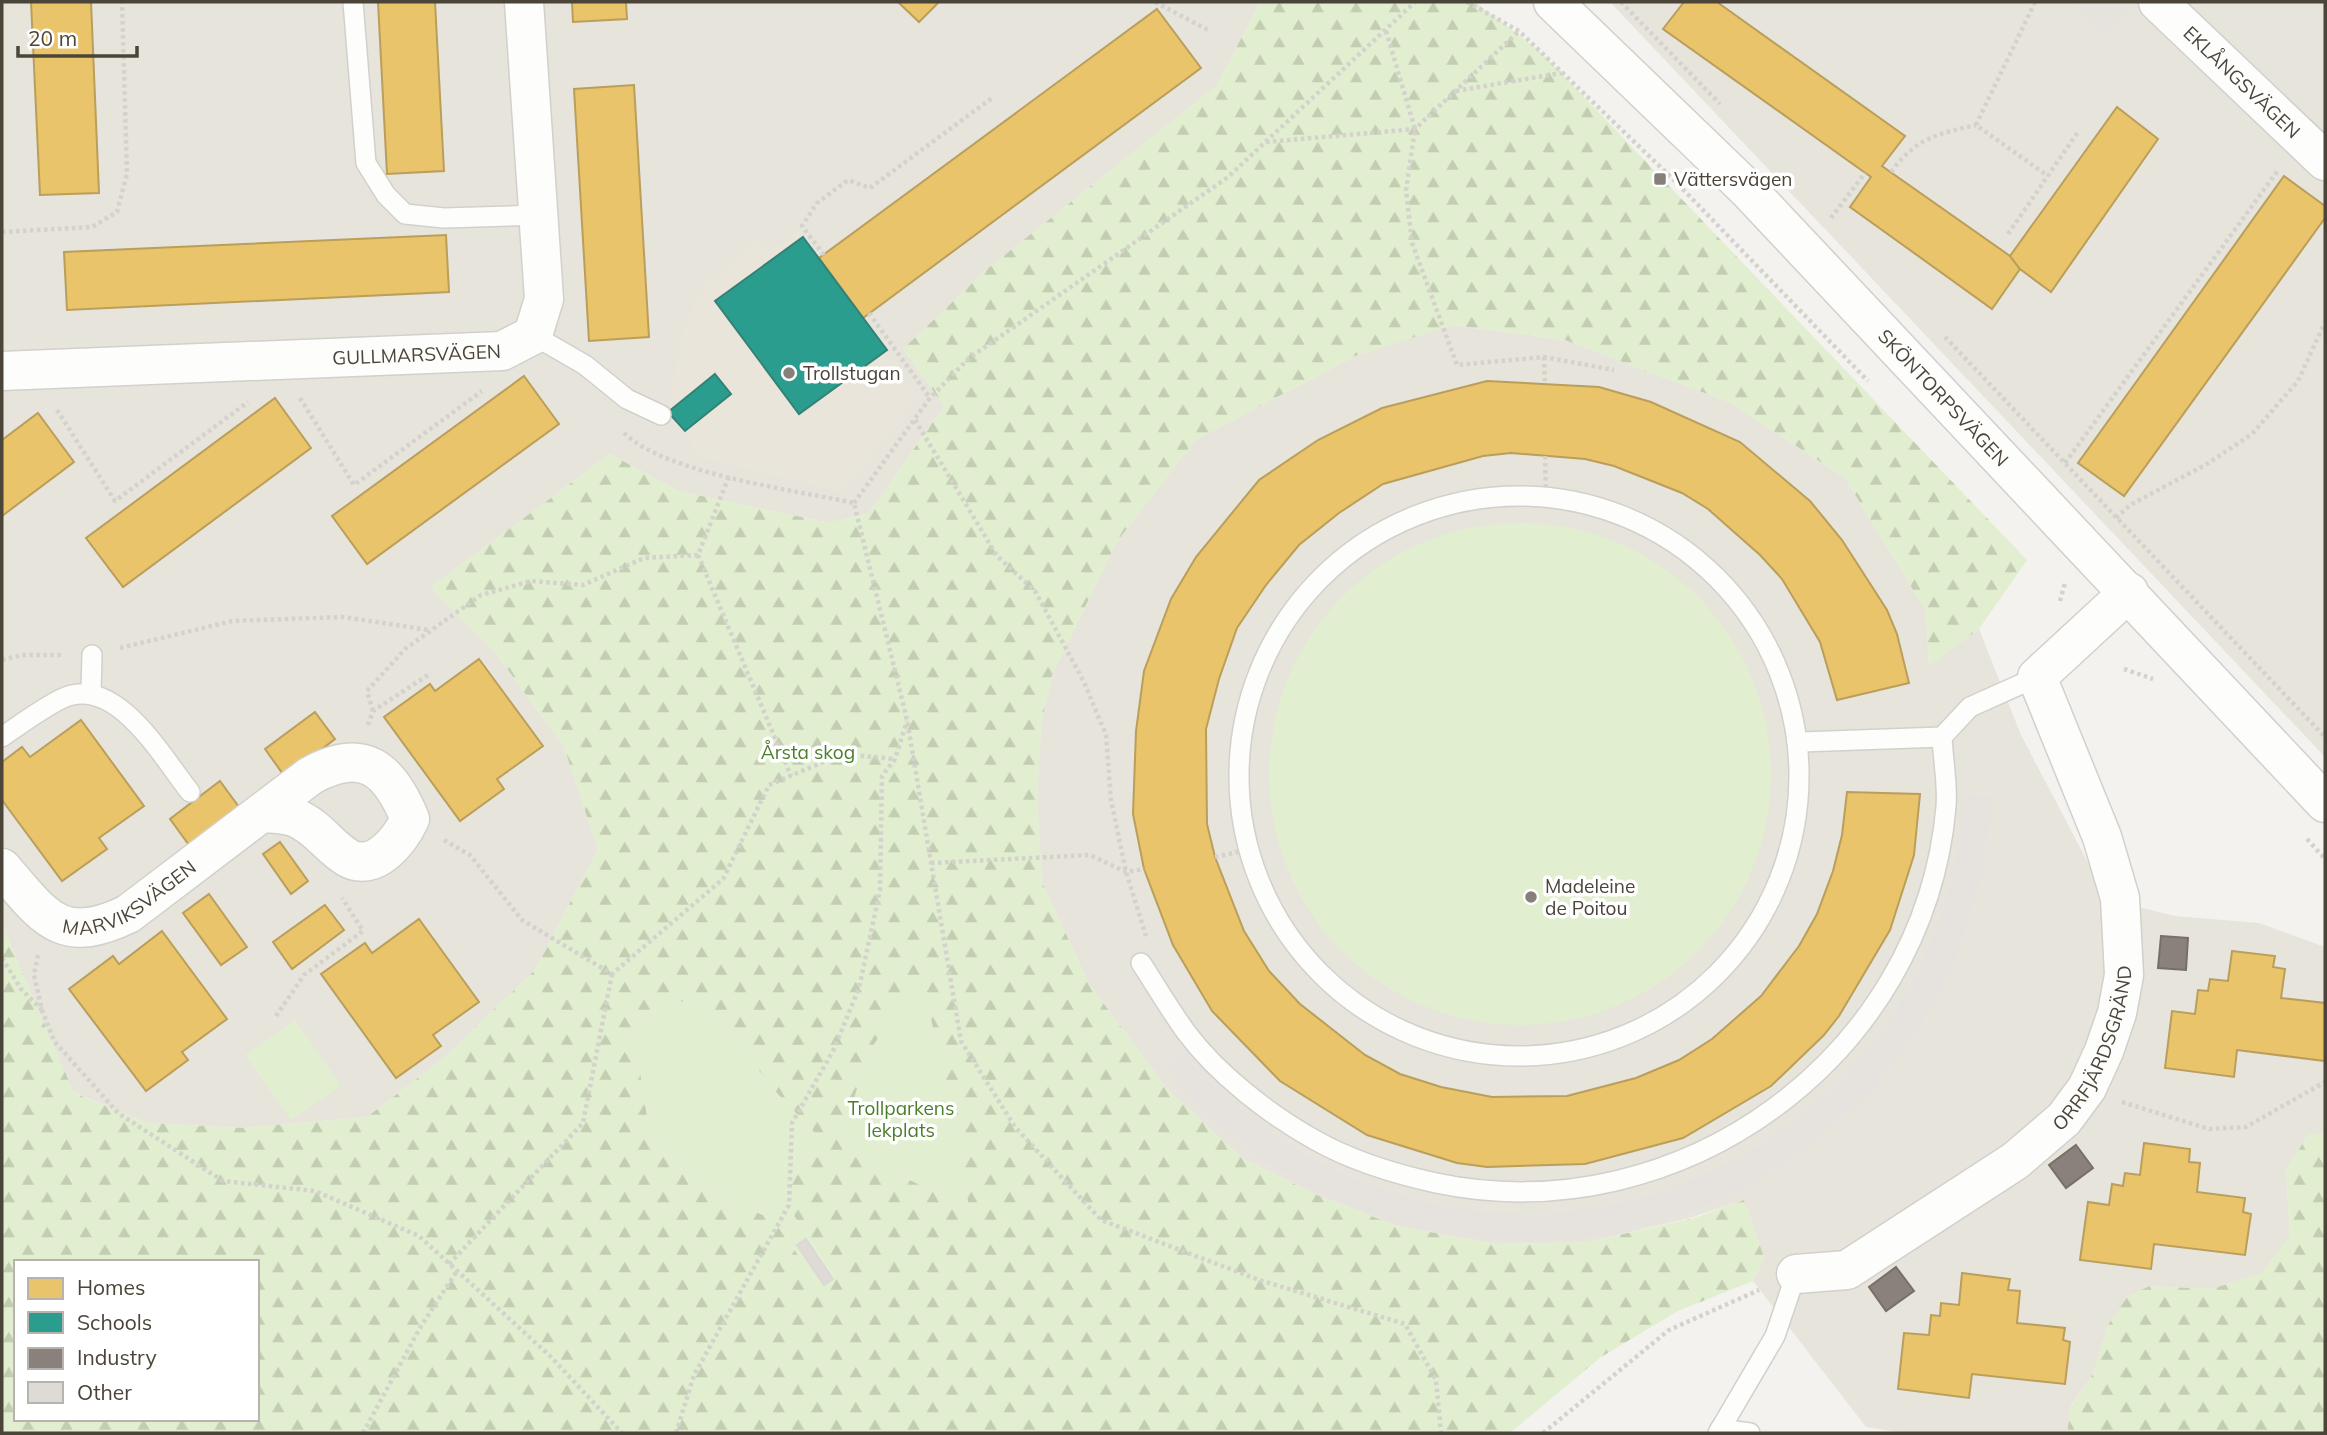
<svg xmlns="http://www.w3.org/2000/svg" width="2327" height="1435" font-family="Mulish,sans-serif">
<defs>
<pattern id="forest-firs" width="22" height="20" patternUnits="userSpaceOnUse" patternTransform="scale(1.75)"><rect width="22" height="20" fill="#e1eecf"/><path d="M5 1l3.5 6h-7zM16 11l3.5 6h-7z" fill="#c3cdb2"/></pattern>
</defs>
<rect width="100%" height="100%" fill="#f4f2ee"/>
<g fill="#e7e4dc">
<path d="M2,2h1258l-43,83 -231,185 -83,79 41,57 -75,107 -39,10 -152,-32 -68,-37 -179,133 66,68 67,92 34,103 -64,121 -94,90 -73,56 -123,11 -97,-5 -74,-31 -71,-167z"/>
<path d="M1610,2h715v755z"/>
<path d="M1451,325l114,15 166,63 114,75 81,133 3,54 50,-36 42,106 86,164 68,17 84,7 66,24v187h-16l-23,35 4,68 -29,37 -50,15 -61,-3 -42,39 -15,49 -22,32 -4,27h-164l-37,-6 -113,-146 11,-24 -20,-57 -54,18 -102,24 -92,2 -99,-18 -78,-30 -76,-37 -74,-68 -80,-107 -47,-102 -5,-82 4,-75 11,-50 64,-132 79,-103 160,-84z"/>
</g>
<path fill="#eae5da" d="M798,231l122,166 -78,95 -145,-36 -12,-25 -17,-19 11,-65 11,-35 13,-24 55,-48 10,13z"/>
<g fill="#e1eecf">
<circle cx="1520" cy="774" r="251"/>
<path d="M922,973l48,238 -130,-67 28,-91z"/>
<path d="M702,996l73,95 42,44 -33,65 51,80 -13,9 -49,-69 -80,-37 -43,-48 -20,-119z"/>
<path d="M295,1020l46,66 -50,34 -46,-65z"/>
</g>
<g fill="url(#forest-firs)" fill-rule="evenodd">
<path d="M1260,2h215l67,51 485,507 -48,69 -50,37 -3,-55 -81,-133 -114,-75 -166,-63 -113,-15 -97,31 -160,84 -79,103 -64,132 -11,50 -4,75 5,82 47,102 80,107 74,68 76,37 78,30 99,18 92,-2 106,-24 50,-18 20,57 -11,24 -75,30 -77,46 -91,76h-1508v-508l72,168 73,30 97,5 123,-11 73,-56 94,-90 64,-121 -34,-103 -67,-92 -66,-68 179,-133 68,37 152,32 39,-10 75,-107 -41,-57 83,-79 231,-185zM922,974l48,237 -130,-67 28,-91zM702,996l73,95 42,44 -33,65 51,79 -13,10 -49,-69 -80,-37 -43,-48 -19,-119zM16,1262h241v157h-241z"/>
<path d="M2309,1134h16v299h-258l4,-26 22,-33 15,-49 20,-29 22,-10 61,3 50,-15 29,-37 -4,-68z"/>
</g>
<g fill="#e6e3df">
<path d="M2070,2h66l-33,31z"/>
<path d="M1963,795l29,2 -8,69 -23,80 -23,51 -22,35 -42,56 -61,56 -70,46 -64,27 -68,18 -83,7 -69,-5 -68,-15 -65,-26 -61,-34 -54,-43 -47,-52 20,-18 54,58 52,39 58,31 75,25 64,11 66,1 65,-10 50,-14 72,-32 54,-36 40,-34 51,-60 33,-56 25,-61 13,-51z"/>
</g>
<g fill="#e9c46a" stroke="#ba9e5b" stroke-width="2">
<path d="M31,2h60l8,191 -59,2z"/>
<path d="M378,2h57l9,169 -57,3z"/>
<path d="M572,2h54l1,17 -54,3z"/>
<path d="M898,2h41l-20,20z"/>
<path d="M1684,2h33l188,134 -23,30 128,90 10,13 -28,40 -142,-102 21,-30 -208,-148z"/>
<path d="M1157,9l44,59 -338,250 -44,-60z"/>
<path d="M634,85l15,252 -60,4 -15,-252z"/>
<path d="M2117,107l41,32 -107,153 -31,-23 -10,-13z"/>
<path d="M2284,176l41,30v12l-201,278 -46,-33z"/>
<path d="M446,235l3,57 -382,18 -3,-58z"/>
<path d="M524,376l35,48 -192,140 -35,-48z"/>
<path d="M1487,381l112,6 52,15 89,40 70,59 32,39 45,70 10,24 12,49 -72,17 -17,-58 -38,-63 -22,-24 -52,-46 -26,-16 -68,-27 -29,-7 -74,-6 -28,3 -100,28 -44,29 -40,32 -33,40 -29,43 -18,51 -13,50 1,95 8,33 29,74 25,40 31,33 65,51 35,19 41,13 51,10 75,-1 69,-18 43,-18 33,-21 49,-43 38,-50 18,-32 16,-43 9,-36 5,-43 73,2 -6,61 -24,75 -51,86 -15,19 -53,51 -88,52 -98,26 -98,3 -30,-4 -90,-28 -87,-54 -68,-70 -39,-66 -29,-76 -11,-55 3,-83 8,-60 27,-72 25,-42 63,-77 59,-40 64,-32z"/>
<path d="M275,398l36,50 -188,139 -37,-49z"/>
<path d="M38,413l36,49 -72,54v-76z"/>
<path d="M479,659l64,87 -46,33 7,10 -44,32 -76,-104 46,-33 5,7z"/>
<path d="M315,712l20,27 -50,38 -20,-28z"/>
<path d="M81,720l63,86 -45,32 8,11 -45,32 -60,-81v-38l20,-15 8,10z"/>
<path d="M220,781l19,26 -50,38 -19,-26z"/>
<path d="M280,842l28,39 -17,13 -28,-40z"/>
<path d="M209,894l38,53 -26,18 -38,-52z"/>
<path d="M325,905l19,25 -52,39 -19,-27z"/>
<path d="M419,919l60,83 -46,33 8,11 -45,32 -75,-104 44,-31 7,10z"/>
<path d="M162,931l65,88 -45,33 6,8 -42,31 -77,-102 44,-33 6,8z"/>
<path d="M2232,951l43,5 -2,11 12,2 -4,29 44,5v58l-88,-11 -3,27 -69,-9 7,-57 23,3 3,-24 10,1 2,-12 18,2z"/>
<path d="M2144,1143l46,6 -1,13 11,1 -3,29 48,6 -2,14 8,2 -6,41 -91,-11 -3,25 -71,-9 8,-58 21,3 3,-21 11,2 2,-13 15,2z"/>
<path d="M1962,1273l48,6 -2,11 12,1 -3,32 48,5 -2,12 7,2 -5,42 -93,-10 -3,24 -71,-9 6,-56 25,2 2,-20 9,1 1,-13 18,2z"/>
</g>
<g fill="#2a9d8f" stroke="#348275" stroke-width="2">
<path d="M803,237l84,113 -88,64 -84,-113z"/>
<path d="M715,374l16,20 -46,37 -17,-19z"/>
</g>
<g fill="#8a817c" stroke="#776f68" stroke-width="2">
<path d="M2161,936l27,2 -2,32 -28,-2z"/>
<path d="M2076,1145l17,23 -27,20 -17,-23z"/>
<path d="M1896,1267l18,24 -28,20 -17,-24z"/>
</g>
<path fill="#dedbd6" stroke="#dcd9d4" stroke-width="2" d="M806,1239l27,40 -9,6 -27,-40z"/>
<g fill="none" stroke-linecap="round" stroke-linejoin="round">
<g stroke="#d2d0cb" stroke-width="22">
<g id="service">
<path d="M353,2l13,161 20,32 19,19 39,4 94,-3"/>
<path d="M533,335l52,30 42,34 34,16"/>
<circle cx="1519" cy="776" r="280"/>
<path d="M91,692l1,-37"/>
<path d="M2,737c19,-13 39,-28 59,-38 54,-27 101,58 129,93"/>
<path d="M1801,742l141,-5 28,-30 67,-30"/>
<path d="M1141,963c15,23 29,47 45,69 31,42 84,83 129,108 37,21 80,34 121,43 244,51 488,-126 510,-376 2,-22 -3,-47 -4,-70"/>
<path d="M1720,1429l30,4"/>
<path d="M1718,1433l57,-97 21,-62"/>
</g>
</g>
<g stroke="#d2d0cb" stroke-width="41">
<g id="minor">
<path id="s1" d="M1553,2l194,187 578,614"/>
<path id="s2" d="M2158,2l167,159"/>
<path id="s3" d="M2,371l500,-20 31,-16 11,-36 -20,-297"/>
<path id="s4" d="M2,868c42,48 58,79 126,46l182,-138c53,-30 79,-8 100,43 -10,21 -35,54 -62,39 -19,-11 -30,-31 -52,-40 -9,-4 -22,-4 -32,-5"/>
<path id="s5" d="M1796,1274l51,-4 168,-109 49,-42 23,-31 17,-37 13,-38 7,-38 -4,-77 -18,-61 -65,-160 92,-85"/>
</g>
</g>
<g stroke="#d3d2cc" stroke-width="4.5" stroke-dasharray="3.5 3.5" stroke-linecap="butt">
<path d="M1155,2l55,29"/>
<path d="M1467,2l52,29 155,149 194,201"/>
<path d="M1621,2l99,102"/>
<path d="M2035,2l-59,123 72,51"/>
<path d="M1386,31l29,98 -9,61 6,53 45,122 87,-8 70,13"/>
<path d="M1456,91l105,-18"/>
<path d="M1266,142l149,-13 104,-98"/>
<path d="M1891,172c25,-34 46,-38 85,-47"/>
<path d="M1831,218l34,-45"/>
<path d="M2,232l90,-5 25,-15 10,-38 -5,-172"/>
<path d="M2008,234l70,-102"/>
<path d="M824,255l-22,-29 15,-23 31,-23 22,8 122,-90"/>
<path d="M869,313l61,85"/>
<path d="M1945,337l380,400"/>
<path d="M1544,357l1,26"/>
<path d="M300,398l54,87 128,-94"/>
<path d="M57,410l58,91 133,-99"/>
<path d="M915,420l82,136 38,35 49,91 22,53 5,65 15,72 20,64"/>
<path d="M624,433c42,41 171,57 230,70l53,217 54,321 54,86 86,93 158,60 146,44 31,56 5,53"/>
<path d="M1545,456l1,40"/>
<path d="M2065,463l214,-294"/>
<path d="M854,503l76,-105 38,-39 260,-182 187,-175"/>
<path d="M2116,518l14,-13 77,-41 45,-30 46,-53 27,-59"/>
<path d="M698,555l93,221"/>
<path d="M2060,601l5,-18"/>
<path d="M120,648l112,-27 111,-4 86,13"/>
<path d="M2,660l20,-5h41"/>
<path d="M2124,669l29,10"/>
<path d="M373,711l-6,-20 38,-42 76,-54 50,-14 52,4 61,-27 54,-3 31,-79"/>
<path d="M368,725l5,-14 58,-38"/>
<path d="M2307,839l18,20"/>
<path d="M444,840l26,15 52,65 90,54 111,-95 46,-94 73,-31 53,5"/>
<path d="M1215,857l32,-7"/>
<path d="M931,863l159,-8 36,17 18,-3"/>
<path d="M38,955l-4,20 8,35 12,31 64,72 105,68 92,10 104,45 131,120 72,77"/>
<path d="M2,958l19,31 21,21"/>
<path d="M276,1016l28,-41 59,-44 -21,-33"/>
<path d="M2122,1102l87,27 37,-2 79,-45"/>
<path d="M449,1264l134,-141 29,-149"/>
<path d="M363,1433l58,-107 36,-55"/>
<path d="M676,1433l18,-58 95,-170 3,-82 42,-74 25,-61 21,-98 2,-114 13,-17 12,-38"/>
<path d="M1543,1433l126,-103 90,-40"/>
</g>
<use href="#service" stroke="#fdfdfc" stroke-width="19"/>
<use href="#minor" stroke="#fdfdfc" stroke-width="38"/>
</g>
<g fill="#868178" stroke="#fff" stroke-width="2.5">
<rect x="1653" y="172" width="14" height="14" rx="3.5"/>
<circle cx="789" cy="373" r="7"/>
<circle cx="1531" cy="897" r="7"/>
</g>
<g text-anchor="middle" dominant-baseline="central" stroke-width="7" stroke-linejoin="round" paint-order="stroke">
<g font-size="19" fill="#4b4439" stroke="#fff">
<text stroke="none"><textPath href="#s2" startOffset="116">EKLÅNGSVÄGEN</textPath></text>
<text stroke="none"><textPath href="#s3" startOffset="415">GULLMARSVÄGEN</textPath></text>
<text stroke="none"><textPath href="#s1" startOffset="556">SKÖNTORPSVÄGEN</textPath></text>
<text stroke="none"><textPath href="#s4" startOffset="159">MARVIKSVÄGEN</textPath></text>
<text stroke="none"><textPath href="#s5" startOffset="394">ORRFJÄRDSGRÄND</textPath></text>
</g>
<g font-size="19" fill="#4b4439" stroke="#fff" text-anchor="start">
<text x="1674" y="179">Vättersvägen</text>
<text x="803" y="373">Trollstugan</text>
<text x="1545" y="886">Madeleine<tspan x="1545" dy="22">de Poitou</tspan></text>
</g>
<g font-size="19" fill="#4a7f2a" stroke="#fff">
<text x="808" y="752">Årsta skog</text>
<text x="901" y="1108">Trollparkens<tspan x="901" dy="22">lekplats</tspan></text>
</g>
</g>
<rect width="2327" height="1435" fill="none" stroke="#4b4439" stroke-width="7"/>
<rect x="14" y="1260" width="245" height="161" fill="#ffffff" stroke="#b7b4b0" stroke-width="2"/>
<rect x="28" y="1278" width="35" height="21" fill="#e9c46a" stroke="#b7b4b0" stroke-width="2"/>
<text x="77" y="1295" font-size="21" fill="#4b4439">Homes</text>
<rect x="28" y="1312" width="35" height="21" fill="#2a9d8f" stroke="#b7b4b0" stroke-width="2"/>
<text x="77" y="1330" font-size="21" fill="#4b4439">Schools</text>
<rect x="28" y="1348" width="35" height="21" fill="#8a817c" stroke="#b7b4b0" stroke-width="2"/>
<text x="77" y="1365" font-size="21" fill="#4b4439">Industry</text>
<rect x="28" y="1382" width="35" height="21" fill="#dedbd6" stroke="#b7b4b0" stroke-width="2"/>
<text x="77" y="1400" font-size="21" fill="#4b4439">Other</text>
<path d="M18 46v10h119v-10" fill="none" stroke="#4b4439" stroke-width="3.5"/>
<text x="28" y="46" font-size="21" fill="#4b4439" stroke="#ffffff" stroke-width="5" paint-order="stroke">20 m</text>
</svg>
